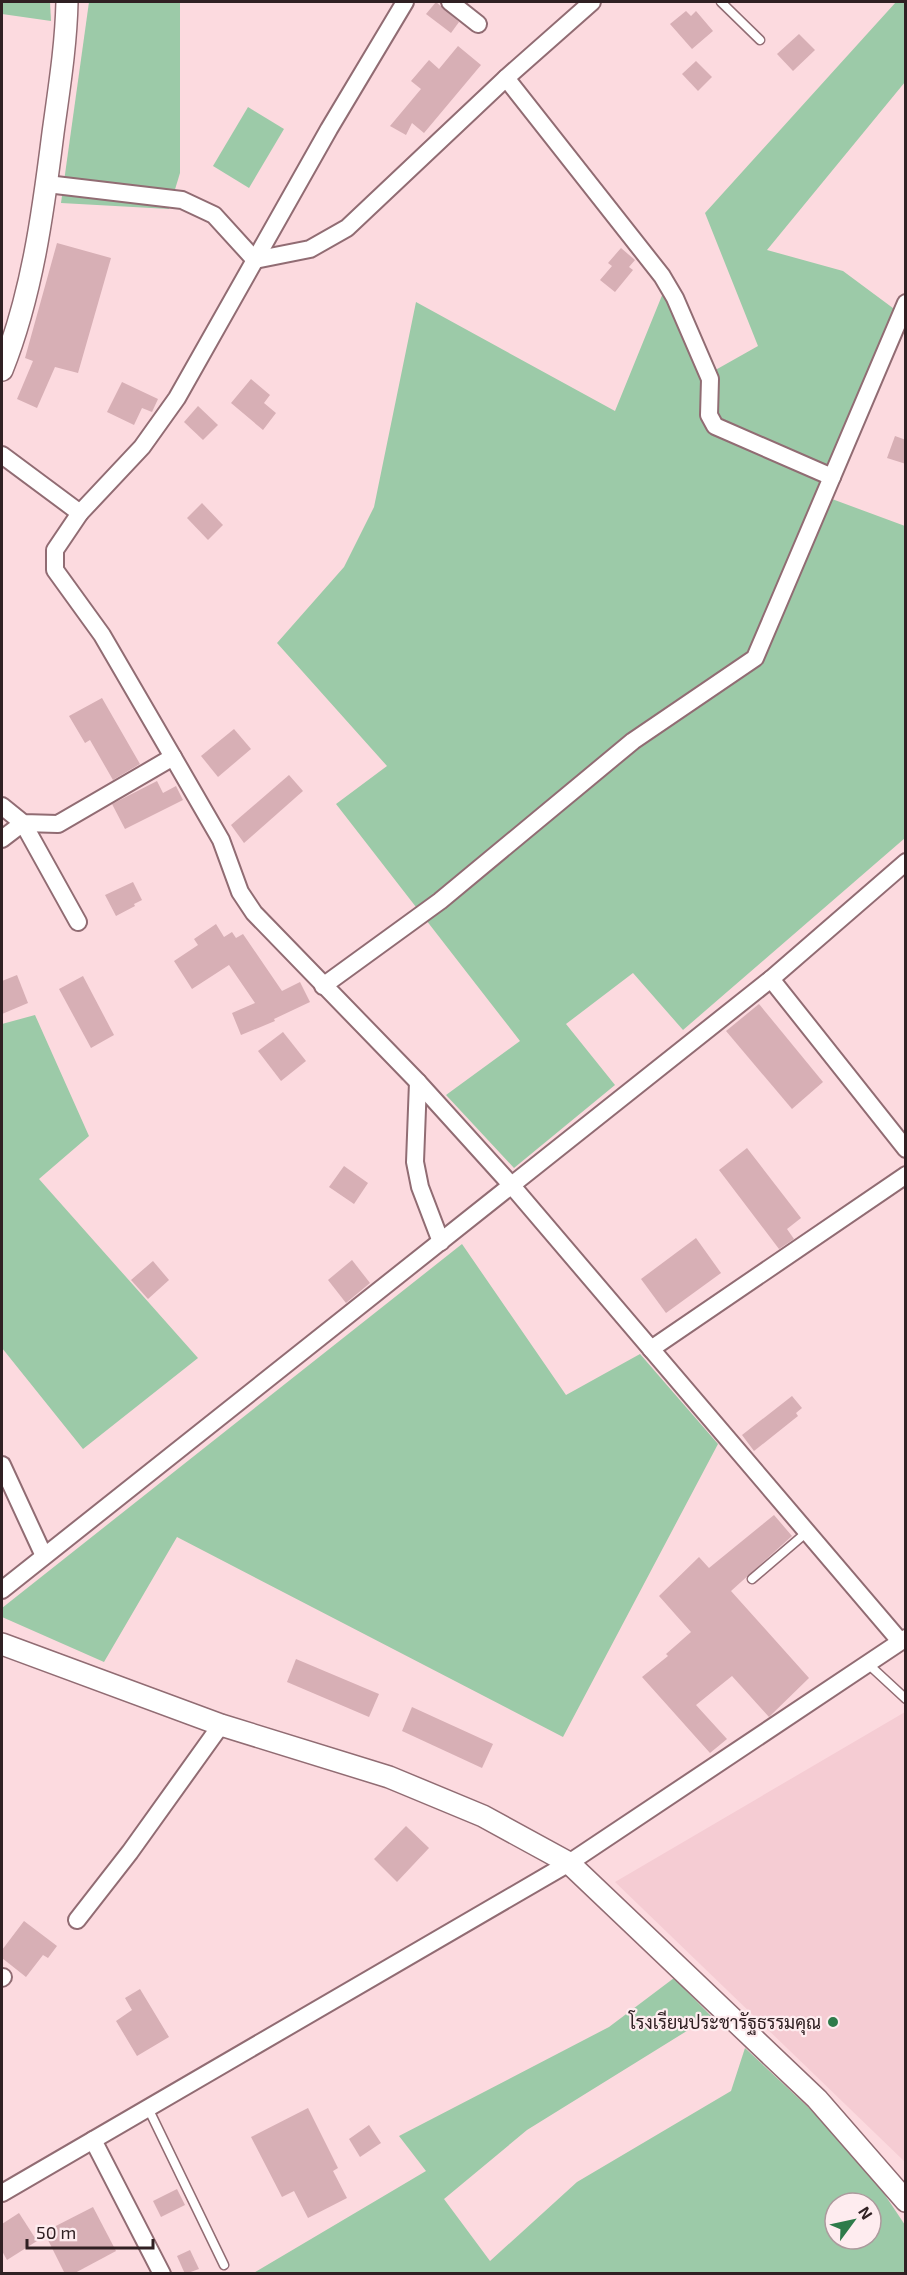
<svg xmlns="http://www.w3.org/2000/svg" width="907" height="2275" font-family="'Exo 2',Sarabun,sans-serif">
<rect width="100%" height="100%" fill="#fcdadf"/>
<path fill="#f5ccd3" d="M905,1712v450l-290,-280z"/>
<g fill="#9ccaa8" fill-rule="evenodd">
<path d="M2,2h48l1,19 -49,-7z"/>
<path d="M89,2h91v171l-11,36 -108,-6z"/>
<path d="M896,2h9v80l-138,168 76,21 62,46 -73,182 73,27v312l-222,192 -50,-57 -67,51 49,61 -101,83 -68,-73 74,-54 -184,-237 51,-38 -110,-123 67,-76 30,-60 42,-205 199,109 48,-118 40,84 55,-31 -53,-133z"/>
<path d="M248,107l36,22 -35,59 -36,-22z"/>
<path d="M35,1015l54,121 -50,43 159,179 -115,91 -81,-101v-324z"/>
<path d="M462,1244l104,151 74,-41 78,90 -155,293 -386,-200 -73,125 -102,-45v-9z"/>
<path d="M674,1978l37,38 -184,114 -83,69 46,62 87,-79 154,-91 14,-43 81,76 47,53 32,48v48l-653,1 174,-103 -27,-35 210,-109zM835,2203h36v36h-36z"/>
</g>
<g fill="#d7afb5">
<path d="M436,2l23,20 -8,11 -25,-19z"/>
<path d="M686,11l5,5 5,-5 17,20 -21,18 -22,-25z"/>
<path d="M799,34l16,16 -22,21 -16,-17z"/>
<path d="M458,46l23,19 -57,68 -12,-10 -6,12 -16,-9 31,-37 -10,-8 18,-21 10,9z"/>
<path d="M696,61l16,16 -14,14 -16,-17z"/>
<path d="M57,243l54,15 -33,115 -23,-6 -18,41 -20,-9 16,-38 -8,-3z"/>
<path d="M621,248l14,12 -6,7 4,3 -18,22 -15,-12 12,-14 -4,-3z"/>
<path d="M251,379l19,16 -6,8 12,10 -13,17 -32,-27z"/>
<path d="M122,382l36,17 -6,13 -10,-4 -8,17 -27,-13z"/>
<path d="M198,406l20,19 -15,15 -19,-18z"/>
<path d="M895,436l11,4v24l-19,-6z"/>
<path d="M202,503l21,22 -15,15 -21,-22z"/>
<path d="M102,698l38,66 -27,16 -23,-40 -5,3 -16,-27z"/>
<path d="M234,729l17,20 -33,28 -17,-21z"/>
<path d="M289,775l14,16 -59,52 -13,-18z"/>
<path d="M157,781l6,12 13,-7 7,14 -58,29 -13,-25z"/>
<path d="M133,882l9,18 -8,4 1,2 -19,10 -11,-21z"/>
<path d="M216,924l8,13 8,-5 4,6 7,-4 39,57 18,-9 10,20 -36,17 1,2 -34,14 -9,-22 23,-10 -26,-38 -37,24 -18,-28 24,-16 -4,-6z"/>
<path d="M17,975l11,28 -26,11v-33z"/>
<path d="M83,976l31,59 -23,13 -32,-59z"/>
<path d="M759,1004l64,78 -31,27 -66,-78z"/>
<path d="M283,1032l23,29 -25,20 -23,-30z"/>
<path d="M747,1148l54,70 -14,11 7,10 -15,10 -60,-79z"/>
<path d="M344,1166l24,17 -14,21 -25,-17z"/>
<path d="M696,1238l25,35 -55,40 -25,-34z"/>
<path d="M352,1260l18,23 -24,20 -18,-23z"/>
<path d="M153,1261l16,19 -21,19 -17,-19z"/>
<path d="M792,1396l10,12 -6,5 2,3 -44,35 -12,-16z"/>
<path d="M774,1515l18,21 -61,55 78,87 -40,39 -37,-41 -36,29 31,34 -17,14 -68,-76 26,-21 -2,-2 25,-22 -32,-36 40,-39 10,11z"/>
<path d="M296,1659l83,35 -10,23 -82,-35z"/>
<path d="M412,1707l81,37 -11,24 -80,-37z"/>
<path d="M406,1826l23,22 -32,34 -23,-23z"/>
<path d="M24,1921l33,25 -9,12 -5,-3 -17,22 -24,-19v-8z"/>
<path d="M140,1989l29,48 -32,19 -21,-35 16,-11 -7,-12z"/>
<path d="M308,2108l30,60 -5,3 14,27 -39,20 -14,-27 -12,6 -31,-60z"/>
<path d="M369,2125l12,18 -21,14 -11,-18z"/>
<path d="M177,2189l8,16 -24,12 -8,-16z"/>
<path d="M93,2207l23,44 -43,23h-8l-21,-42z"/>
<path d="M19,2213l18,28 -30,19 -5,-9v-27z"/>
<path d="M190,2250l9,19 -14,5 -8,-18z"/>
</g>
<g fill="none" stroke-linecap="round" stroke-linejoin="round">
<g stroke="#916c73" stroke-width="11">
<g id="service">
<path d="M721,2l39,38"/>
<path d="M752,1579l55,-47"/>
<path d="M867,1663l39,36"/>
<path d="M148,2108l76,157"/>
</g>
</g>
<g stroke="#916c73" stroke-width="20">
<g id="minor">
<path d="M405,2l-76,127 -152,269 -35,49 -62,66 -25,37v20l47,65 71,122 48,83 19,52 14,21 164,169 95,105 387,454"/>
<path d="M450,2l28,22"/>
<path d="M506,78l156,198 13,22 35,81 -1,36 6,11 117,51"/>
<path d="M47,184l135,16 32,15 41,45"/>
<path d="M255,260l55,-11 37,-21 159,-150 86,-76"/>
<path d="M2,455l78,58"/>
<path d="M2,806l21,17 35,1 115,-67"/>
<path d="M2,839l21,-16 55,99"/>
<path d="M771,979l135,170"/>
<path d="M323,986l117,-85 193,-160 122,-83 151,-355"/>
<path d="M418,1082l-3,80 5,25 21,55"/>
<path d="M651,1349l255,-174"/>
<path d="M2,1465l42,91"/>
<path d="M2,1590l769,-611 135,-117"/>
<path d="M77,1920l53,-68 91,-127"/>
<path d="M2,1978l1,-1"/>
<path d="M93,2140l69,134"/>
<path d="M2,2193l567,-330 337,-225"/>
</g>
</g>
<g stroke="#916c73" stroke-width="24">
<g id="tertiary">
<path d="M2,370c30,-75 41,-157 51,-237 6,-44 13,-87 14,-131"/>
<path d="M2,1644l219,81 168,52 94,39 86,47 248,236 89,102"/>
</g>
</g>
<use href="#service" stroke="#fff" stroke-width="8"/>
<use href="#minor" stroke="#fff" stroke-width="16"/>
<use href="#tertiary" stroke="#fff" stroke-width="21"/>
</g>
<circle fill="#2e7b4a" stroke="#feecef" stroke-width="2" cx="833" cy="2022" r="6"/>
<g text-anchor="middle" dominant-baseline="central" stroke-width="4.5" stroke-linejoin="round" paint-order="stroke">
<g font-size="18" fill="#302023" stroke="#feecef" text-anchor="end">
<text x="821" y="2022">โรงเรียนประชารัฐธรรมคุณ</text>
</g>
</g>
<rect width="907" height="2275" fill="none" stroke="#302023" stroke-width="6"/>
<g transform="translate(853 2221) rotate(57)"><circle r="28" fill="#feecef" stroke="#ac9a9d" stroke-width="1.5"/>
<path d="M0-4.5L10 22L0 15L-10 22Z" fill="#2e7b4a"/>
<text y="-9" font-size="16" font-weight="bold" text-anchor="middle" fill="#302023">N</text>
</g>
<path d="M27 2239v9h126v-9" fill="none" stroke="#302023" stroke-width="3"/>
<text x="36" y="2239" font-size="18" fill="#302023" stroke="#feecef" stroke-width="4.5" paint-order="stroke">50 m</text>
</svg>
